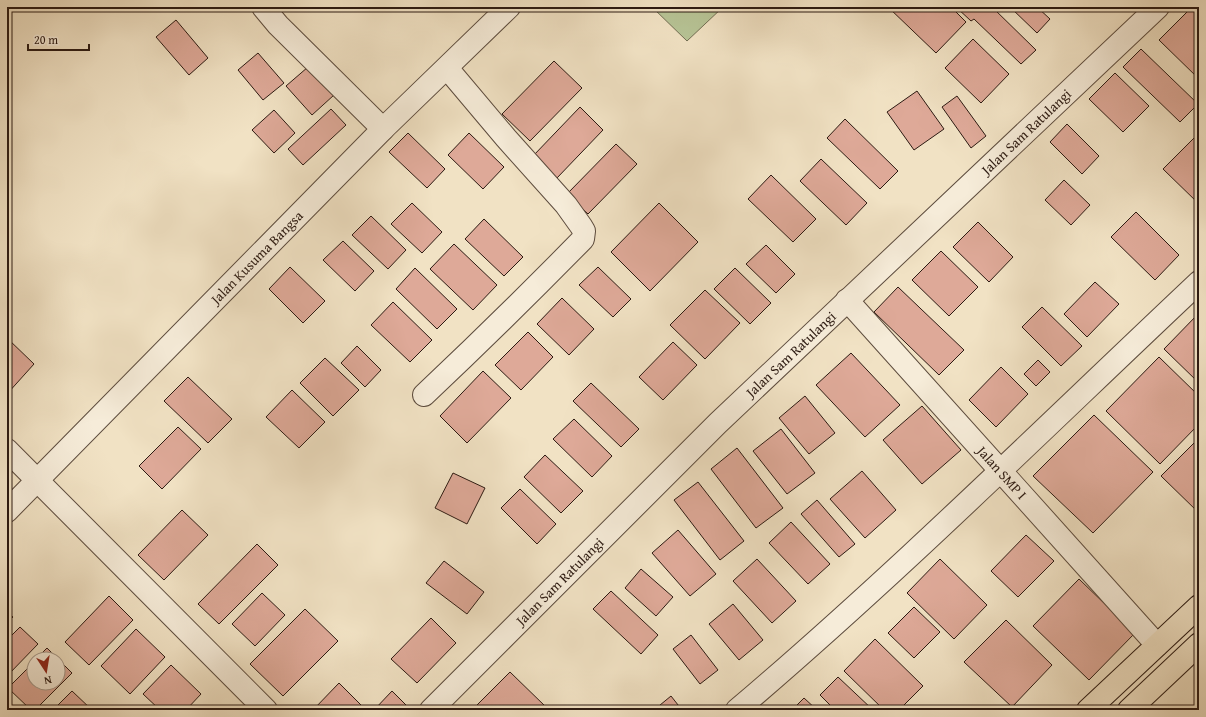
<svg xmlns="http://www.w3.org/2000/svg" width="1206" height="717" font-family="'Gentium Book Plus',serif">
<rect width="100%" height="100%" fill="#f1e2c4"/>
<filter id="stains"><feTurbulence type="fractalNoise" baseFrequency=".005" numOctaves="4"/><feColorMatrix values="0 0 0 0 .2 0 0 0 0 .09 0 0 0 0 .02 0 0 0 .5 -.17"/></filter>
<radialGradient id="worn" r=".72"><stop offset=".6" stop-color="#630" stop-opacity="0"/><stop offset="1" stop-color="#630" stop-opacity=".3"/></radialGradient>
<path fill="#b7c496" stroke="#726f54" d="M652,7h71l-36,34z"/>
<g fill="#dea998" stroke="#2c1a12">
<path d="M888,7h63l15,15 -30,31z"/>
<path d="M956,7h36l44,43 -15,14 -47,-45 -3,2z"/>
<path d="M1010,7h27l13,12 -13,14z"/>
<path d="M1192,7h7v72l-40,-39z"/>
<path d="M176,20l32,38 -19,17 -33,-38z"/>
<path d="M973,39l36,35 -28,29 -36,-35z"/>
<path d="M1141,49l57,55 -18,18 -57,-55z"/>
<path d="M258,53l26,30 -21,17 -25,-30z"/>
<path d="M554,61l28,27 -52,53 -28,-27z"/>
<path d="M308,67l26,28 -22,20 -26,-29z"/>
<path d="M1115,73l34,33 -26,26 -34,-33z"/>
<path d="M917,91l27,38 -30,21 -27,-38z"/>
<path d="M957,96l29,40 -15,12 -29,-41z"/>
<path d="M580,107l23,23 -47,49 -23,-23z"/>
<path d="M331,109l15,16 -43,40 -15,-16z"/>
<path d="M274,110l21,23 -21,20 -22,-23z"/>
<path d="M845,119l53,52 -18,18 -53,-51z"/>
<path d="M1067,124l32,32 -17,18 -32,-32z"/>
<path d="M408,133l37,36 -18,19 -38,-36z"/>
<path d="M469,133l35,34 -21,22 -35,-34z"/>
<path d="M1199,133v71l-36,-35z"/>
<path d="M616,144l21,20 -49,50 -21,-20z"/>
<path d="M821,159l46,44 -21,22 -46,-44z"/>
<path d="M771,175l45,44 -23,23 -45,-43z"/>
<path d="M1064,180l26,25 -19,20 -26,-25z"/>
<path d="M412,203l30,29 -20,21 -31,-29z"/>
<path d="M659,203l39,39 -48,49 -39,-39z"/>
<path d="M1136,212l43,43 -24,25 -44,-43z"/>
<path d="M371,216l35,34 -18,19 -36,-34z"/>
<path d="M484,219l39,38 -19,19 -39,-37z"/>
<path d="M978,222l35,35 -24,25 -36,-35z"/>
<path d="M343,241l31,30 -19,20 -32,-31z"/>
<path d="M454,244l43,41 -24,25 -43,-41z"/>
<path d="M766,245l29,29 -19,19 -30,-29z"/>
<path d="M941,251l37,36 -29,29 -37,-36z"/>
<path d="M290,267l35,34 -22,22 -34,-34z"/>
<path d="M598,267l33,32 -18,18 -34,-32z"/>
<path d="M415,268l42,41 -20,20 -41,-40z"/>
<path d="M735,268l36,35 -21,21 -36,-35z"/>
<path d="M1095,282l24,22 -32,33 -23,-23z"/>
<path d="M898,287l66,63 -25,25 -65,-63z"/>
<path d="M705,290l35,33 -35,36 -35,-34z"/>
<path d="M562,298l32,31 -25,26 -32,-31z"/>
<path d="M393,302l39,38 -22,22 -39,-37z"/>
<path d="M1042,307l40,39 -21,20 -39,-39z"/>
<path d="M1199,313v70l-35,-34z"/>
<path d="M528,332l25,25 -32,33 -26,-25z"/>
<path d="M7,338l27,26 -27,30z"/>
<path d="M673,342l24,23 -34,35 -24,-23z"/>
<path d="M357,346l24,24 -16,17 -24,-24z"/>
<path d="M851,353l49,52 -35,32 -49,-52z"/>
<path d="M1159,357l40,39v28l-39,40 -54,-53z"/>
<path d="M325,358l34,32 -26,26 -33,-33z"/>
<path d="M1038,360l12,12 -14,14 -12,-12z"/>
<path d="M1001,367l27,27 -32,33 -27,-27z"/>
<path d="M483,371l28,27 -44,45 -27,-27z"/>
<path d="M188,377l44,42 -24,24 -44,-42z"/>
<path d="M591,383l48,46 -18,18 -48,-46z"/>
<path d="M292,390l33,32 -26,26 -33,-31z"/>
<path d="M805,396l30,37 -26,21 -30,-36z"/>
<path d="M922,406l39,44 -39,34 -39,-44z"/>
<path d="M1094,415l59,57 -60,61 -60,-57z"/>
<path d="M574,419l38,37 -20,21 -39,-38z"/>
<path d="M178,427l23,22 -39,40 -23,-23z"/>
<path d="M781,429l34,44 -28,21 -34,-43z"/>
<path d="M1199,438v75l-38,-37z"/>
<path d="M737,448l46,60 -27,20 -45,-59z"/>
<path d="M545,455l38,36 -22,22 -37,-36z"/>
<path d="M862,471l34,39 -31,28 -35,-39z"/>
<path d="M453,473l32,15 -18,36 -32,-16z"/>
<path d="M698,482l46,59 -24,19 -46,-60z"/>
<path d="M520,489l36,35 -19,20 -36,-36z"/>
<path d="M817,500l38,44 -16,13 -38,-43z"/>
<path d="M182,510l26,25 -44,45 -26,-25z"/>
<path d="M791,522l39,42 -22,20 -39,-41z"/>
<path d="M678,530l38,44 -26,22 -38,-43z"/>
<path d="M1026,535l28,26 -36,36 -27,-26z"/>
<path d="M257,544l21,21 -59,59 -21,-20z"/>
<path d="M757,559l39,42 -24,22 -39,-42z"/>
<path d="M940,559l47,46 -33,34 -47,-46z"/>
<path d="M444,561l40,31 -17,22 -41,-31z"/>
<path d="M641,569l32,28 -17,19 -31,-28z"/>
<path d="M1079,579l56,54 -46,47 -56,-54z"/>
<path d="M611,591l47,44 -17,19 -48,-45z"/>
<path d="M262,593l23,22 -30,31 -23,-22z"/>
<path d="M109,596l24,24 -44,45 -24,-23z"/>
<path d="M733,604l30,36 -24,20 -30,-36z"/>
<path d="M914,607l26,25 -26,26 -26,-25z"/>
<path d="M305,609l33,32 -55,55 -33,-32z"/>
<path d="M7,612l6,5 -6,6z"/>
<path d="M431,618l25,25 -39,40 -26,-24z"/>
<path d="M1006,620l46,45 -40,42 -48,-45z"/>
<path d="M20,627l18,17 -31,32v-36z"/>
<path d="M136,629l29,28 -35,37 -29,-28z"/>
<path d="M691,635l27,35 -18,14 -27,-35z"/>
<path d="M875,639l48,47 -24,24h-15l-40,-39z"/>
<path d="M47,648l25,25 -37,37h-4l-23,-22 26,-26v21h24v-24h-22z"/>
<path d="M171,665l30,29 -15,16h-26l-17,-16z"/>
<path d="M510,672l36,35 -3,3h-71z"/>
<path d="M838,677l35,33h-38l-15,-15z"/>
<path d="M339,683l23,23 -4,4h-45z"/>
<path d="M72,691l20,19h-39z"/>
<path d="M392,691l15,15 -4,4h-29z"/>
<path d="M671,696l11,14h-28z"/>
<path d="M804,698l13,12h-25z"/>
</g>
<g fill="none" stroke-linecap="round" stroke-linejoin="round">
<g stroke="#5d4c3e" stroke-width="24">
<g id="minor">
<path d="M263,7l15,18 105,104"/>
<path id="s1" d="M847,300l310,345"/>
<path d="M424,395c54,-51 107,-103 159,-156l1,-8 -3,-5 -15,-21 -60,-67 -59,-70"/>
<path d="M7,450l259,260"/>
<path id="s2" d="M7,511l376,-382 126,-122"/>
<path id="s3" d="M431,710l287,-287 440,-416"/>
<path d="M737,710c160,-136 309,-284 462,-428"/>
</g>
</g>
<g stroke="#2c1a12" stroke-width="24">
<g id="highway">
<path d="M1088,710l111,-104"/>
<path d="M1129,710l70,-66"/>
</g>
</g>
<use href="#minor" stroke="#f6ecd9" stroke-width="22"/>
<use href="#highway" stroke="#f1e2c4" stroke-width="22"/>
</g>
<g text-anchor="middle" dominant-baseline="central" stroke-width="3" stroke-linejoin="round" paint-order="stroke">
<g font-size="14" fill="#2c1a12" stroke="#f6ecd9">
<text stroke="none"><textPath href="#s3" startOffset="830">Jalan Sam Ratulangi</textPath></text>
<text stroke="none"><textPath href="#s2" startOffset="356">Jalan Kusuma Bangsa</textPath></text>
<text stroke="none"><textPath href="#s3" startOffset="506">Jalan Sam Ratulangi</textPath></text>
<text stroke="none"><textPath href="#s1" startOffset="232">Jalan SMP I</textPath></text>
<text stroke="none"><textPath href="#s3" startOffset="182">Jalan Sam Ratulangi</textPath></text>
</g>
</g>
<rect width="1206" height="717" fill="none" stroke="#f1e2c4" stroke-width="24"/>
<rect x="8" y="8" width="1190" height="701" fill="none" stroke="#2c1a12" stroke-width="2"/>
<rect x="12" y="12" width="1182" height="693" fill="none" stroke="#2c1a12"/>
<g transform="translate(46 671) rotate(168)"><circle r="19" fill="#f6ecd9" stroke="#a59889"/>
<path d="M0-3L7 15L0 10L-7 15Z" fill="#8f2418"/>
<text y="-6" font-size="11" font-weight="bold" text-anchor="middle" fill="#2c1a12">N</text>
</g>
<path d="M28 44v6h61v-6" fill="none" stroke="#2c1a12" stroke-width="2"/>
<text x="34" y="44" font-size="12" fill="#2c1a12" stroke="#f6ecd9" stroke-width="3" paint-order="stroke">20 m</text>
<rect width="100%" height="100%" filter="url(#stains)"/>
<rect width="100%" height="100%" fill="url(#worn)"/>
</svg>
